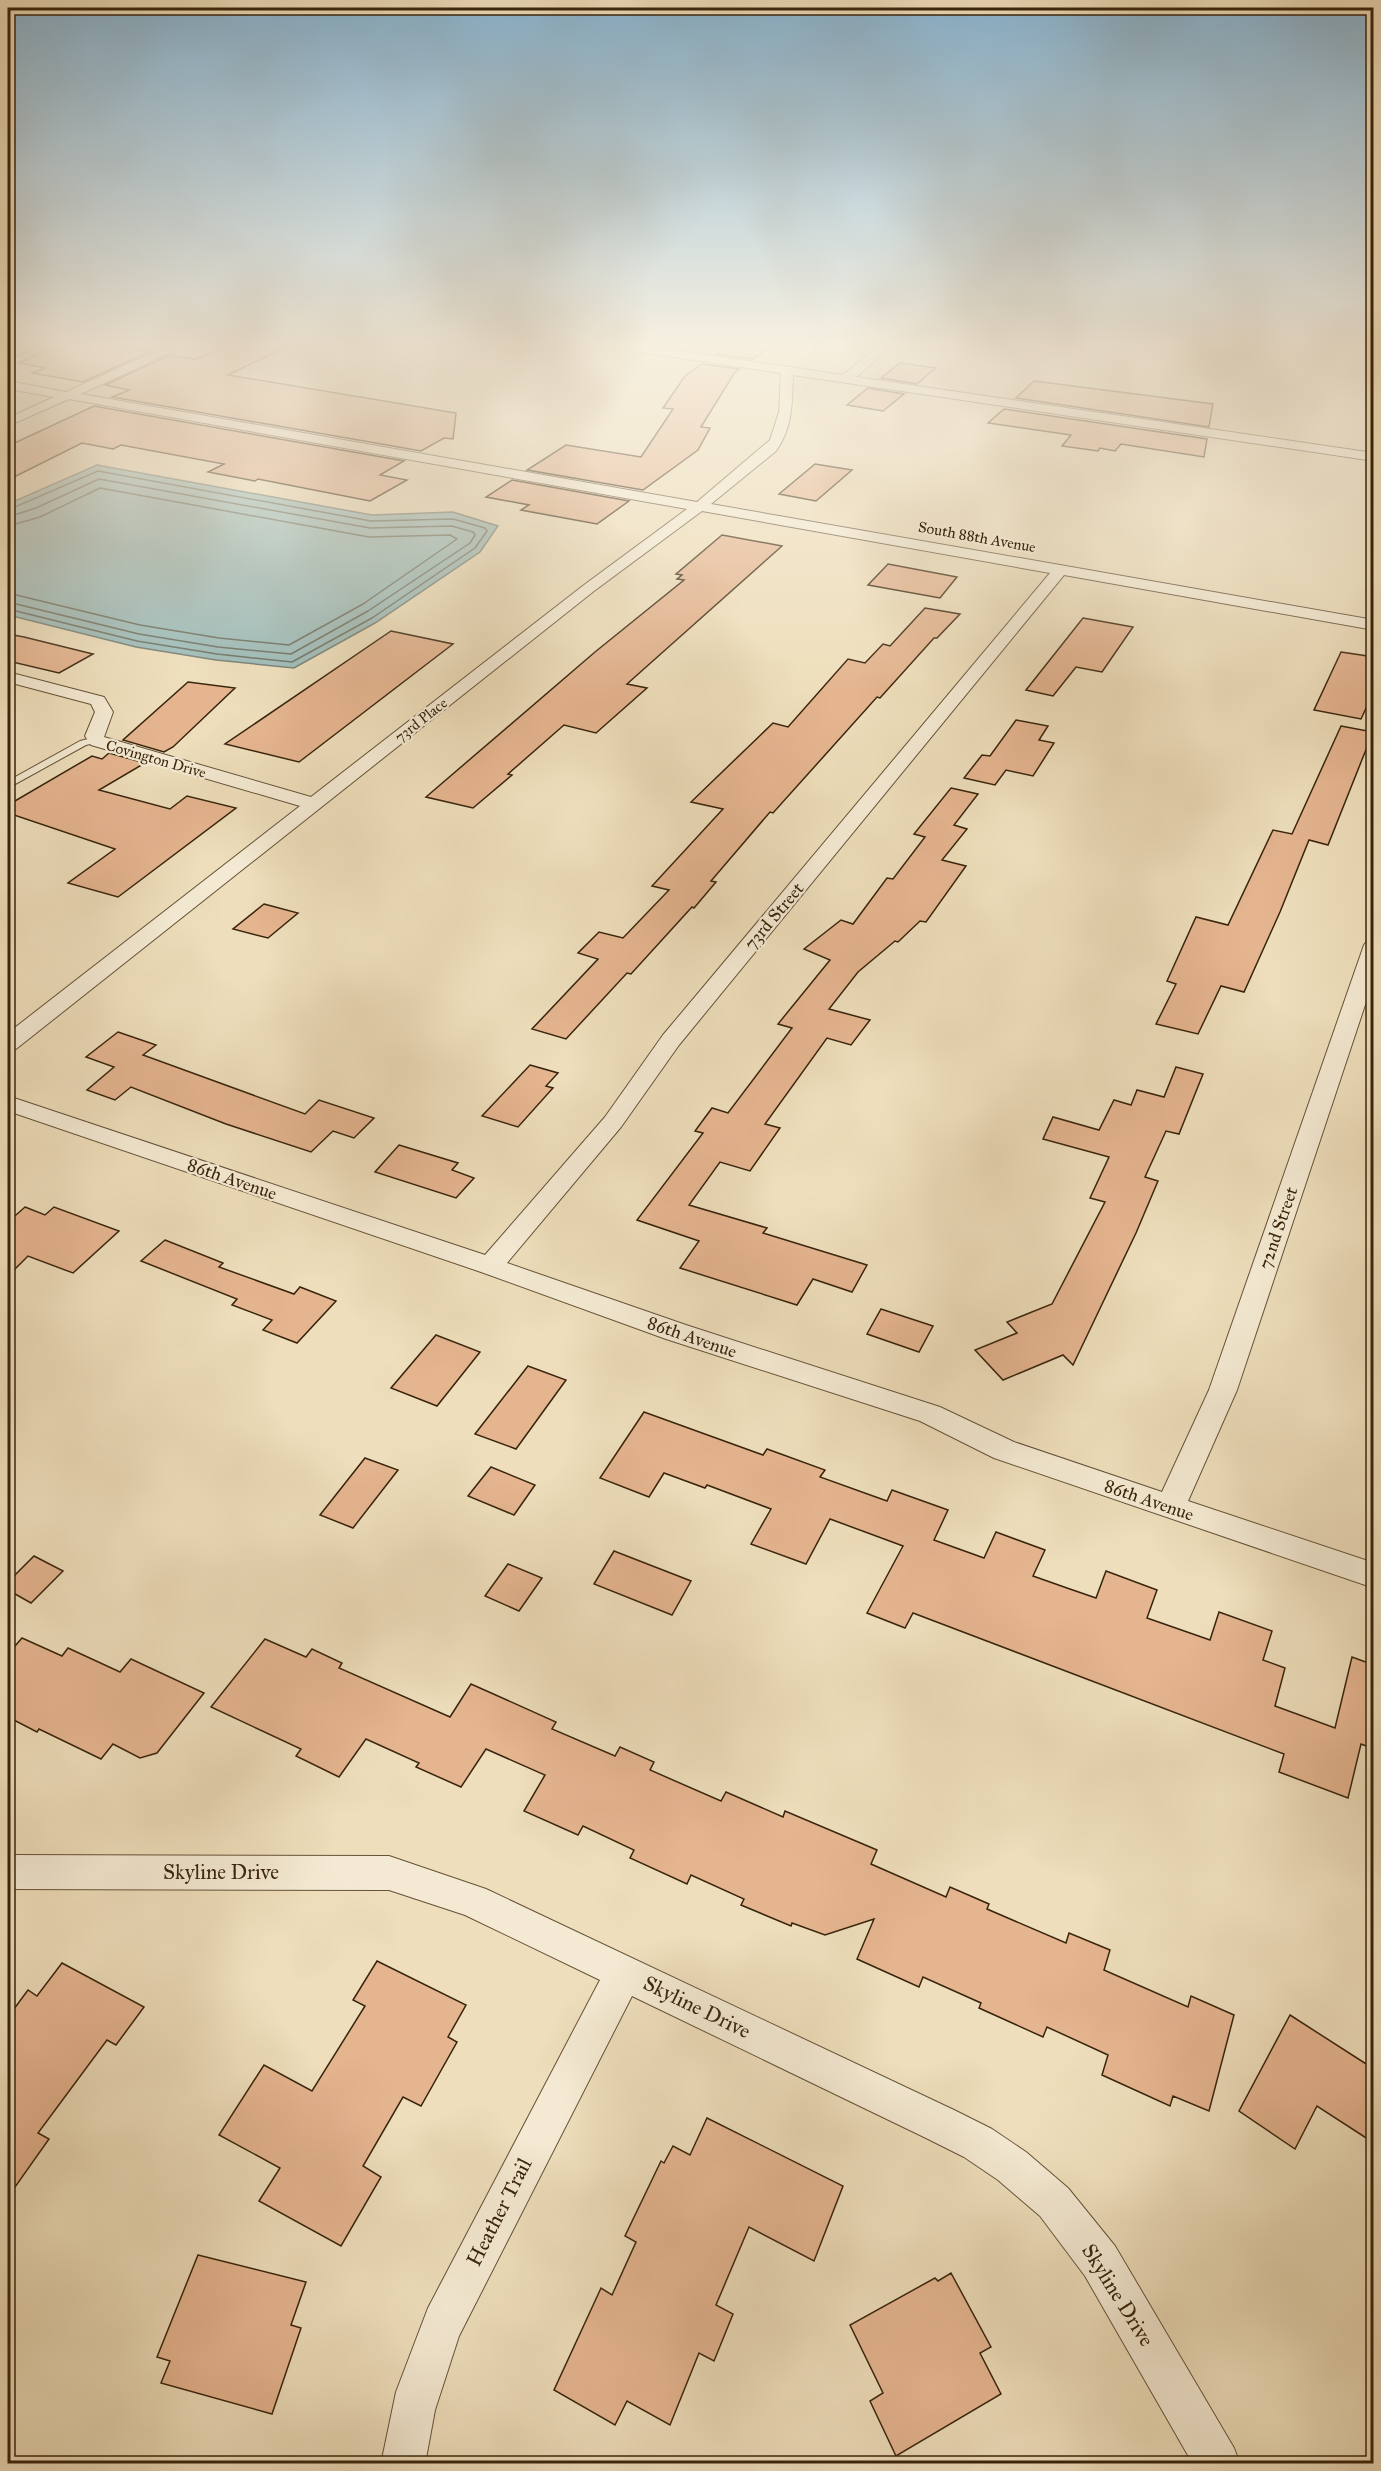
<svg xmlns="http://www.w3.org/2000/svg" width="1381" height="2471" font-family="'IM FELL Great Primer',serif">
<rect width="100%" height="100%" fill="#eedebb"/>
<filter id="stains"><feTurbulence type="fractalNoise" baseFrequency=".00333" numOctaves="4"/><feColorMatrix values="0 0 0 0 .2 0 0 0 0 .09 0 0 0 0 .02 0 0 0 .5 -.17"/></filter>
<radialGradient id="worn" r=".72"><stop offset=".6" stop-color="#630" stop-opacity="0"/><stop offset="1" stop-color="#630" stop-opacity=".3"/></radialGradient>
<path fill="#9cbbb9" stroke="#747f74" stroke-width="1.5" d="M97,465l275,50 81,-3 45,14 -18,26 -105,71 -81,45 -78,-8 -80,-13 -128,-32v-111z"/>
<g fill="none" stroke-linecap="round" stroke-linejoin="round">
<g stroke="#6a7062" stroke-width="1.5">
<path d="M8,510l90,-39 273,50 82,-2 32,9 2,3 -12,17 -103,70 -80,44 -75,-8 -80,-13 -129,-32"/>
<path d="M8,517l28,-9 63,-29 271,49 82,-2 21,6 2,3 -5,8 -102,68 -77,43 -73,-7 -79,-13 -131,-32"/>
<path d="M8,526l32,-9 60,-29 269,49 81,-2 7,4 -94,65 -74,41 -70,-7 -79,-13 -132,-32"/>
</g>
</g>
<g fill="#e5b590" stroke="#38240c" stroke-width="1.5">
<path d="M8,343h36l-36,17z"/>
<path d="M50,343h46l53,9 -66,30 -51,-9 13,-5 -26,-5 33,-15 1,-3z"/>
<path d="M235,343h59l-66,32 228,38 -3,26 -9,-1 -23,13 -309,-54 17,-7 -24,-5 65,-30 25,4z"/>
<path d="M724,343h52l-23,16 -37,-5 7,-5z"/>
<path d="M900,363l36,5 -19,16 -36,-6z"/>
<path d="M702,364l37,5 -4,3 -34,55 9,1 -12,22 -55,40 -116,-20 39,-25 75,12 32,-48 -10,-1 22,-32z"/>
<path d="M1034,381l179,23 -4,23 -193,-29z"/>
<path d="M868,388l36,6 -21,17 -36,-6z"/>
<path d="M94,406l310,55 -24,14 27,5 -37,21 -112,-22 -3,2 -47,-9 16,-8 -103,-19 -8,4 -31,-6 -74,37v-34z"/>
<path d="M1004,409l203,30 -3,18 -83,-13 -6,7 -15,-3 -2,3 -36,-5 9,-11 -83,-12z"/>
<path d="M815,464l37,6 -36,31 -37,-7z"/>
<path d="M512,480l117,21 -32,23 -76,-14 8,-5 -43,-8z"/>
<path d="M722,535l60,11 -155,138 20,4 -51,45 -32,-8 -56,49 4,1 -39,33 -47,-11 169,-145 89,-72 -7,-1 5,-4 -6,-1z"/>
<path d="M888,564l69,13 -17,21 -72,-13z"/>
<path d="M925,608l35,6 -23,24h-3l-54,60 -3,-1 -104,116 -3,-1 -59,69 5,1 -22,26 -2,-1 -61,67 -4,-1 -61,66 -34,-10 66,-70 -20,-6 21,-21 24,6 46,-48 -17,-4 71,-77 -32,-7 82,-79 15,4 60,-68 17,4 18,-19 7,2z"/>
<path d="M1083,618l50,9 -31,45 -26,-5 -23,29 -27,-6z"/>
<path d="M391,631l62,13 -154,118 -74,-18z"/>
<path d="M8,634l16,3 69,17 -34,19 -51,-12z"/>
<path d="M1341,652l33,5v34l-13,28 -47,-9z"/>
<path d="M188,682l47,6 -62,59 -9,5 -41,-12z"/>
<path d="M1016,720l32,6 -9,14 15,3 -21,33 -27,-6 -11,15 -31,-7 18,-23 8,1z"/>
<path d="M1341,726l32,6 -45,113 -19,-5 -29,72 -36,80 -23,-6 -23,48 -42,-10 20,-40 -9,-3 29,-64 32,8 45,-95 19,4z"/>
<path d="M109,753l36,10 -46,27 71,19 17,-13 49,12 -118,89 -50,-14 47,-34 -107,-36v-8l84,-49 10,3z"/>
<path d="M951,788l27,6 -24,31 13,4 -25,31 24,6 -40,56 -6,-1 -22,21 -3,-1 -37,31 -29,37 41,11 -19,25 -24,-7 -62,86 15,4 -30,43 -30,-9 -31,43 78,23 -4,5 104,32 -15,27 -39,-13 -16,26 -117,-37 19,-27 -62,-21 66,-87 -8,-2 17,-23 16,5 64,-85 -14,-4 52,-64 -26,-11 37,-29 12,4 34,-46 6,1 32,-42 -11,-3z"/>
<path d="M264,904l34,9 -30,25 -35,-9z"/>
<path d="M118,1032l38,13 -13,10 162,59 14,-14 55,18 -20,20 -21,-7 -22,21 -85,-28 -95,-37 -16,13 -28,-10 27,-23 -28,-10z"/>
<path d="M530,1065l28,8 -12,13 7,2 -35,39 -36,-11z"/>
<path d="M1176,1067l27,7 -24,60 -13,-3 -21,46 13,4 -22,52 -63,132 -10,-10 -60,25 -28,-30 42,-17 -10,-11 45,-18 53,-102 -15,-4 19,-41 -66,-18 10,-22 46,13 15,-30 17,5 6,-15 27,7z"/>
<path d="M399,1145l59,18 -6,7 22,8 -18,20 -81,-26z"/>
<path d="M25,1207l20,8 9,-8 65,24 -46,42 -45,-17 -20,20v-54z"/>
<path d="M165,1240l58,23 -4,4 75,27 6,-7 36,14 -39,42 -34,-13 9,-10 -40,-15 5,-6 -96,-38z"/>
<path d="M881,1309l52,17 -14,26 -52,-18z"/>
<path d="M436,1335l44,17 -43,54 -46,-18z"/>
<path d="M528,1366l38,14 -50,69 -41,-15z"/>
<path d="M644,1412l119,43 4,-6 58,21 -5,7 67,24 5,-11 56,20 -14,30 50,18 12,-26 49,18 -12,26 34,12 29,10 10,-27 51,19 -10,28 63,22 9,-28 53,19 -9,29 22,8 -10,38 60,22 17,-71 22,8v84l-13,-5 -13,54 -69,-26 5,-18 -371,-141 -8,15 -38,-15 36,-67 -73,-27 -24,45 -55,-20 20,-35 -64,-24 -2,3 -41,-15 -15,24 -49,-19z"/>
<path d="M365,1458l33,12 -45,58 -33,-13z"/>
<path d="M491,1467l44,18 -21,30 -46,-19z"/>
<path d="M614,1551l77,30 -19,34 -78,-31z"/>
<path d="M34,1556l29,15 -32,32 -23,-13v-8z"/>
<path d="M508,1564l34,14 -23,33 -34,-15z"/>
<path d="M22,1638l40,18 6,-8 52,24 11,-13 73,34 -47,60 -17,5 -27,-14 -12,15 -62,-30 -2,3 -29,-15v-63z"/>
<path d="M265,1639l41,18 6,-8 30,14 -3,5 111,49 21,-33 85,38 -4,7 63,27 5,-9 34,15 -4,8 71,31 5,-9 57,25 2,-6 92,39 -6,14 75,33 4,-10 39,17 -2,5 79,34 3,-10 41,17 -6,20 84,37 3,-11 43,19 -25,96 -36,-15 -3,10 -68,-31 6,-20 -61,-28 -4,10 -64,-29 2,-5 -58,-26 -4,10 -62,-28 17,-40 -49,16 -33,-12 -1,3 -50,-21 3,-6 -53,-24 -4,9 -57,-26 4,-8 -51,-24 -5,9 -54,-24 21,-36 -59,-26 -25,38 -45,-20 3,-4 -53,-24 -27,38 -43,-21 5,-7 -90,-42z"/>
<path d="M377,1961l89,44 -18,32 9,5 -36,64 -18,-9 -40,69 18,11 -40,69 -82,-45 21,-33 -61,-33 45,-70 48,26 53,-85 -12,-6z"/>
<path d="M62,1963l82,44 -28,38 -9,-5 -69,93 11,6 -41,58v-180l20,-27 9,6z"/>
<path d="M1290,2015l84,54v74l-57,-37 -22,43 -56,-38z"/>
<path d="M707,2118l136,68 -29,75 -65,-34 -33,78 17,9 -19,47 -15,-8 -29,72 -43,-24 -12,24 -61,-35 47,-102 11,7 24,-53 -11,-6 36,-75 3,2 9,-17 17,9z"/>
<path d="M198,2255l108,27 -15,43 10,3 -29,86 -111,-31 9,-22 -13,-4z"/>
<path d="M951,2273l40,74 -11,6 21,41 -105,62 -26,-55 13,-8 -33,-68 85,-47 3,3z"/>
</g>
<g fill="none" stroke-linecap="round" stroke-linejoin="round">
<g stroke="#665238" stroke-width="2">
<g id="service">
<path d="M46,345l5,1 -43,20v-4z"/>
<path d="M96,737l3,1v4l-13,3 -78,43v-7l72,-40z"/>
</g>
</g>
<g stroke="#665238" stroke-width="2">
<g id="minor">
<path d="M175,343h16l-110,51 616,108 73,-62 9,-28 2,-39 -182,-27 -5,-3h32l217,32 40,-32h13l-40,34 518,76v8l-581,-86c-1,28 0,52 -17,76l-65,53 663,116v10l-310,-55 -385,470 -58,82 -114,136 179,62 254,82 74,35 148,50 47,-102 155,-445 3,-4 7,-2v39l-137,412 -49,111 186,62v25l-380,-130 -74,-37 -254,-82 -185,-67 -473,-161v-15l477,159 120,-138 58,-82 387,-462 -348,-62 -108,80 -578,458 -8,2v-18l292,-227 -209,-61 -6,-9 10,-24 -4,-8 -83,-22v-10l96,25 9,15 -9,25 207,60 273,-212 103,-76 -618,-110 -61,27v-8l46,-21 -46,-8v-8l58,11z"/>
<path d="M8,1855l381,1 97,33 468,221 38,19 34,23 42,36 47,58 119,202 6,16h-47l-108,-188 -45,-60 -42,-36 -34,-23 -38,-19 -294,-142 -173,340 -24,74 -10,54h-44l15,-72 32,-84 172,-328 -135,-65 -76,-25 -381,-1z"/>
</g>
</g>
<use href="#service" fill="#f4ead3" fill-rule="evenodd"/>
<use href="#minor" fill="#f4ead3" fill-rule="evenodd"/>
</g>
<linearGradient id="sky" x2="0" y2="1"><stop stop-color="#89b7d5"/><stop offset="0.5" stop-color="#f7f0e0"/><stop offset="1" stop-color="#f7f0e0" stop-opacity="0"/></linearGradient>
<rect width="1381" height="689" fill="url(#sky)"/>
<g text-anchor="middle" dominant-baseline="central" stroke-width="4.5" stroke-linejoin="round" paint-order="stroke">
<g font-size="15" fill="#38240c" stroke="#f4ead3">
<text transform="translate(977 537) rotate(10)">South 88th Avenue</text>
<text transform="translate(421 720) rotate(-38)">73rd Place</text>
<text transform="translate(156 759) rotate(16)">Covington Drive</text>
</g>
<g font-size="18" fill="#38240c" stroke="#f4ead3">
<text transform="translate(774 916) rotate(-50)">73rd Street</text>
<text transform="translate(232 1179) rotate(19)">86th Avenue</text>
<text transform="translate(1278 1228) rotate(-71)">72nd Street</text>
<text transform="translate(692 1337) rotate(19)">86th Avenue</text>
<text transform="translate(1149 1500) rotate(19)">86th Avenue</text>
</g>
<g font-size="21" fill="#38240c" stroke="#f4ead3">
<text x="221" y="1872">Skyline Drive</text>
<text transform="translate(697 2007) rotate(26)">Skyline Drive</text>
<text transform="translate(499 2212) rotate(-63)">Heather Trail</text>
<text transform="translate(1118 2295) rotate(58)">Skyline Drive</text>
</g>
</g>
<rect width="1381" height="2471" fill="none" stroke="#eedebb" stroke-width="30"/>
<rect x="9" y="9" width="1363" height="2453" fill="none" stroke="#38240c" stroke-width="3"/>
<rect x="15" y="15" width="1351" height="2441" fill="none" stroke="#38240c" stroke-width="1.5"/>
<rect width="100%" height="100%" filter="url(#stains)"/>
<rect width="100%" height="100%" fill="url(#worn)"/>
</svg>
